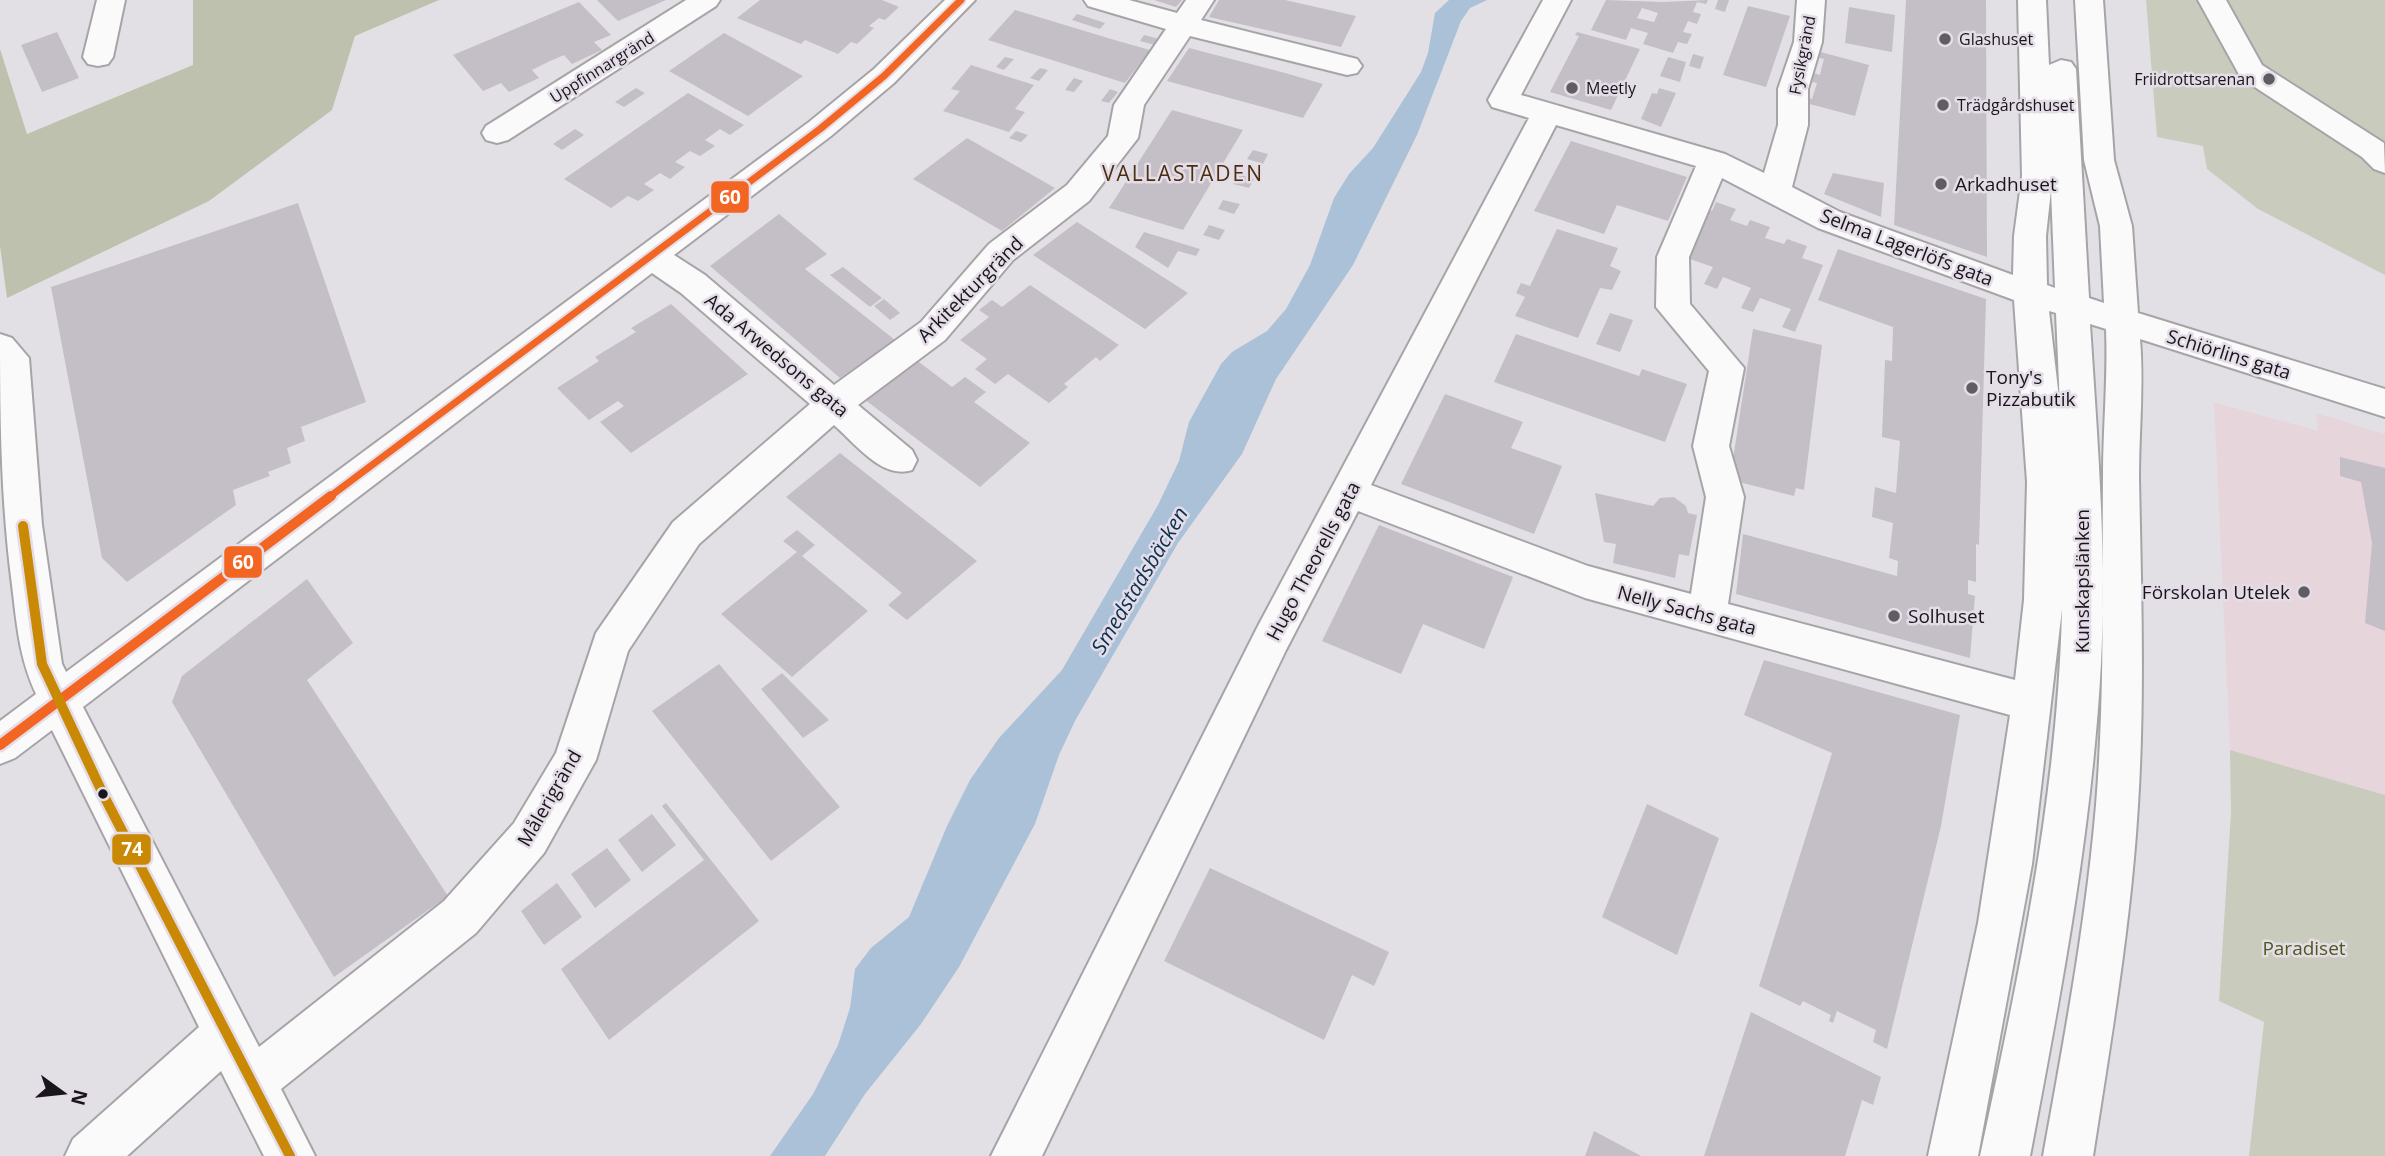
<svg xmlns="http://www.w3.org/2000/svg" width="2385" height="1156" font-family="'Open Sans',sans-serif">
<rect width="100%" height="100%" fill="#e3e0e5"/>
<path fill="#e6d6dc" d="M2214,402l104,29 -2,-18 69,21v361l-155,-45z"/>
<g fill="#c9ccbd">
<path d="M2146,0h239v275l-127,-66 -51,-40 -4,-23 -46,-9z"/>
<path d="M2230,750l155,45v361h-136l15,-134 -45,-21 12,-189z"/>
</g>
<path fill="#bdc1ad" d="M193,0h246l-84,36 -23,74 -123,91 -202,97 -7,-52v-197l27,85 166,-69z"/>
<path fill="#aac1d8" d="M1449,0h38l-17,8 -9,13 -44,114 -64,130 -77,114 -34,75 -64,89 -102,176 -17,36 -24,69 -76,143 -38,57 -56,70 -40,62h-55l43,-62 25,-49 12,-37 5,-39 16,-21 38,-31 38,-91 23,-46 29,-42 63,-68 96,-165 21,-44 10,-39 32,-58 11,-12 35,-21 19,-22 24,-44 24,-67 15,-24 24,-26 48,-76 7,-19 7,-40z"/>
<g fill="#c4bec7" fill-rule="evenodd">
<path d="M597,0h69l-48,21z"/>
<path d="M760,0h122l17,7 -14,13 -6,-2 -10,8 5,2 -17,16 -6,-2 -13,12 -33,-14 -4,4 -64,-26z"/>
<path d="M1154,0h28l-6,7z"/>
<path d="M1219,0h66l71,16 -15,31 -132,-30z"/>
<path d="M1606,0l57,2 45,-2 -2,4 -9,-2 -4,10 8,2 -4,10 -9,-3 -5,11 9,2 -5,10 -9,-2 -5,11 -30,-9 5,-11 -17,-5 -5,12 -35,-10zM1642,8l16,5 -4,9 -17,-4z"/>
<path d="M1718,0h11l-4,12 -10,-3z"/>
<path d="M1906,0h80l1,257 -93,-32z"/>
<path d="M579,2l32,33 -17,7 8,8 -30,14 -8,-9 -16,7 -16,8 7,8 -30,14 -8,-9 -18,8 -30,-36z"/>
<path d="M1748,6l42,10 -24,71 -43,-12z"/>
<path d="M1849,7l46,8 -3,37 -47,-9z"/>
<path d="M1015,10l103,31 32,9 -25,33 -137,-43z"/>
<path d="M1077,14l13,4 15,5 -5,6 -28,-9z"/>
<path d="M57,32l22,46 -37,14 -21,-47z"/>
<path d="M1577,32l63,17 -29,61 -61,-18 29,-56 -4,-1z"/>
<path d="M724,33l79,43 -55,40 -79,-45z"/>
<path d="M1144,35l15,4 -4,6 -15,-4z"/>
<path d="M1189,48l96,25 38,11 -20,34 -136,-37z"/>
<path d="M1817,51l52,14 -14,51 -53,-14 1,-5 9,2 5,-16 -9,-2 2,-9 10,3 2,-9 2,-7 -9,-2z"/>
<path d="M1693,54l11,3 -4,12 -11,-3z"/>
<path d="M1005,57l9,2 -10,11 -8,-3z"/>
<path d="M1668,57l18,5 -6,20 -20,-6z"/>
<path d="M971,65l63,20 -19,24 10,3 -16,20 -66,-21 17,-20 -9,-2z"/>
<path d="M1040,68l8,2 -9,11 -9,-3z"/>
<path d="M1074,78l9,3 -9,11 -9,-2z"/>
<path d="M636,88l9,5 -21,14 -9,-5z"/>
<path d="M1659,88l17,5 -15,34 -20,-8 11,-26 5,1z"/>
<path d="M1110,89l8,3 -9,11 -8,-2z"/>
<path d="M688,93l56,32 -14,10 -10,-6 -15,11 10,6 -15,10 -10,-5 -15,11 10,5 -15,12 -10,-6 -16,11 10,6 -16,11 -10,-5 -17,12 -47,-29z"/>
<path d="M1172,110l71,20 -60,100 -74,-22z"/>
<path d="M575,129l9,6 -22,15 -9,-6z"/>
<path d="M1016,131l12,4 -7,7 -12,-4z"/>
<path d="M967,138l88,50 -53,43 -89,-52z"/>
<path d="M1571,141l116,36 -19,44 -51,-16 -13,29 -70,-23z"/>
<path d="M1253,150l15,4 -5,10 -16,-5z"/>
<path d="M1833,173l51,10 -3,34 -57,-23z"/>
<path d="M1238,174l16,5 -5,9 -16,-4z"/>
<path d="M1223,200l17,4 -6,10 -16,-5z"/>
<path d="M1716,202l20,7 -6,11 17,6 3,-6 20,7 -5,11 19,6 3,-5 20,7 -5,12 21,7 -28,67 -13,-5 9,-18 -31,-11 -7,14 -12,-4 10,-20 -28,-11 -6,12 -13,-5 9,-17 -29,-10 25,-48 3,2z"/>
<path d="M298,203l68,199 -65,25 4,14 -18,7 4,15 -23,9 2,4 -37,14 3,15 -109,77 -25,-24 -51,-271z"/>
<path d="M779,214l48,40 -22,15 90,71 -55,38 -130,-112z"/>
<path d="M1077,222l111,71 -43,36 -112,-74z"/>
<path d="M1209,225l16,5 -6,10 -16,-5z"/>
<path d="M1557,229l61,19 -8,18 11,5 -9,19 -12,-2 -22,50 -63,-22 10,-19 -9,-4 5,-10 9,3z"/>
<path d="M1144,232l56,17 -4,7 -18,-5 -10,17 -33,-21z"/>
<path d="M1838,249l148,50 -7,246 -3,-1v38l-8,-2v14l7,2 -5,62 -234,-64 7,-60 154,42 1,-15 -9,-3 4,-35 -21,-6 3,-30 21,6 4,-52 -18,-4 3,-77 7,1 1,-34 -75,-27z"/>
<path d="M843,267l39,31 -12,9 -40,-32z"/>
<path d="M1030,285l89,60 -19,16 -4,-4 -32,27 4,3 -19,16 -41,-29 -13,10 -20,-15 12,-10 -27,-19 29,-23 -10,-7 13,-10 10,7z"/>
<path d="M884,299l16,14 -10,7 -16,-14z"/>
<path d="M671,304l77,70 -117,79 -31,-31 24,-16 -6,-5 -29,19 -32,-32 42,-27 -4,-4 41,-25 -5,-4z"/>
<path d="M1610,313l23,7 -13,32 -24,-8z"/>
<path d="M1753,329l69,16 -18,145 -8,-2 -2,8 -59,-15 -4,-9z"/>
<path d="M1516,334l123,42 3,-7 45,15 -22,58 -171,-60z"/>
<path d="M915,359l37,28 13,-10 21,15 -12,10 56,41 -50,44 -116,-88z"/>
<path d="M1445,394l78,28 -12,26 51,18 -28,68 -133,-50z"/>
<path d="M840,453l137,108 -70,59 -19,-15 14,-12 -116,-96z"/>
<path d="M2340,457l45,11v163l-20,-8 7,-80 -11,-61 -21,-6z"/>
<path d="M1595,493l58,13 7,-8 14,-1 12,9 2,7 9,2 -8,41 -10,-2 -4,24 -62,-15 3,-19 -12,-2z"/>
<path d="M1379,525l134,52 -29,72 -61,-25 -22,50 -79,-33z"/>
<path d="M797,530l18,15 -13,11 66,55 -76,66 -71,-63 76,-62 -14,-11z"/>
<path d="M307,579l46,64 -46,37 141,216 -114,81 -162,-275 10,-26z"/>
<path d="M1764,660l196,55 -19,111 -54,223 -14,-7 3,-12 -39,-19 -4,12 -4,-2 2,-6 -28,-14 -3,5 -41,-20 73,-233 -88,-38z"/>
<path d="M719,664l121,143 -69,54 -119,-150z"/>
<path d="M782,673l47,47 -26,18 -42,-49z"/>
<path d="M666,803l93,118 -150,119 -48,-71 143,-109 -42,-54z"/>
<path d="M1647,804l72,34 -42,117 -75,-38z"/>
<path d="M652,814l24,31 -34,27 -24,-32z"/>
<path d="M607,848l24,32 -36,28 -24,-34z"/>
<path d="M1210,868l179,84 -15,34 -22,-11 -28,65 -160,-79z"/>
<path d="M557,883l25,34 -38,28 -23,-34z"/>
<path d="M1751,1012l130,65 -8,28 -11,-5 -17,56h-141z"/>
<path d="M1594,1131l47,25h-56z"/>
</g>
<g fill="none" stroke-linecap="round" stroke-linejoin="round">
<g stroke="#a7a4a8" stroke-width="4">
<g id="minor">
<path d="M97,0h28l-12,57 -5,7 -10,2 -10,-2 -5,-7z"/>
<path d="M686,0h34l-4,6 -208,134 -11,3 -11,-3 -4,-7 4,-7z"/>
<path d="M945,0h30l-81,83 -63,53 -157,119 31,20 129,110 87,-63 68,-78 78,-59 41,-49 6,-31 52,-76 -78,-23 -4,-6h45l48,13 9,-13h28l-13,20 156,39 5,7 -5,7 -10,2 -157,-39 -46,69 -6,33 -49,63 -76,59 -68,80 -87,65 54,45 5,10 -5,10c-30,10 -57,-27 -78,-45l-135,119 -71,107 -32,109 -52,93 -68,80 -195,156 34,67h-51l-43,-85 -94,85h-62l8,-17 126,-112 -147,-297 -37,28 -15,6v-43l36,-27c-17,-37 -19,-68 -24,-109 -11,-84 -12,-166 -12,-251l12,4 17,20 13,167 20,139 4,8 743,-550 65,-53zM652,273l29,20 129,111 -137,118 -77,111 -40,120 -42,70 -70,78 -185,146 -176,-340z"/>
<path d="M1543,0h28l-50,95 204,59 39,19 14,-48v-36l16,-47 3,-42h28l-3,42 -14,47v36l-16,62 48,25 173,63 1,-39 8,-60 -4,-176h28l3,65 12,-5 10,2 5,7 13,229 15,5 -4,-77 -16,-66 -9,-160h28l11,160 18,66 6,87 247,76v28l-245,-78c4,47 -1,92 -1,138 2,109 6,218 -1,328 -7,118 -27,234 -45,351h-50c21,-117 43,-233 53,-351 9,-110 6,-219 7,-328 0,-50 5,-98 3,-148l-16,-5c7,112 17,226 11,339 -9,167 -40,330 -71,493h-50c39,-181 78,-362 82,-547l-30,255 -54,292h-50l50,-233 32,-208 -425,-117 -227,-87 -72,139 -244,506h-51l267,-530 271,-508 -37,-11 -4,-7zM1556,125l140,41 -39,91 -1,50 53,64 -16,75 13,51 -15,97 -103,-28 -217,-81zM1722,178l96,50 196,72 13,182 -3,118 -9,80 -287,-76 16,-107 -15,-51 15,-78 -54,-64 -1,-47zM2051,190l4,98 -8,-3 -1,-49zM2049,311l7,2 4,94z"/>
<path d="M2198,0h28l36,65 122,78 1,30 -11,-4 -12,-12 -121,-79z"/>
</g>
</g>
<use href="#minor" fill="#fbfafb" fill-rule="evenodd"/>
<g stroke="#e4dde8" stroke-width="11">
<path id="bus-1-far1" d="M328,498l492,-369 64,-53 77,-76"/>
</g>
<g stroke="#e4dde8" stroke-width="15">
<path id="bus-1" d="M0,745l331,-249"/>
</g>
<g stroke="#e4dde8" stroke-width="15">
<path id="bus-2" d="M23,526l19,138 61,130 187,362"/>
</g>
<use href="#bus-1-far1" stroke="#f26522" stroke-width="7"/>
<use href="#bus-1" stroke="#f26522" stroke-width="10"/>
<use href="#bus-2" stroke="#ca8905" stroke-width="10"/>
</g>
<g fill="#5f5d61" stroke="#e4dde8" stroke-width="2.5">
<circle cx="1945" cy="39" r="7"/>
<circle cx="2269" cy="79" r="7"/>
<circle cx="1572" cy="88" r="7"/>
<circle cx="1943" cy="105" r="7"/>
<circle cx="1941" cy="184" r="7"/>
<circle cx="1972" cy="388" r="7"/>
<circle cx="2304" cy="592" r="7"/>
<circle cx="1894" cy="616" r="7"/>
</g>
<circle fill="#18161a" stroke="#e4dde8" stroke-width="2.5" cx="103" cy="794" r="6"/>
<g text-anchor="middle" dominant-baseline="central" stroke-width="5" stroke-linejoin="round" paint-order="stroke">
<g font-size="16" fill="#18161a" stroke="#e4dde8" text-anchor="start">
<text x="1959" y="39">Glashuset</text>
<text x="2255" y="79" text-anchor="end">Friidrottsarenan</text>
<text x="1586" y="88">Meetly</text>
<text x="1957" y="105">Trädgårdshuset</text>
</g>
<g font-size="16" fill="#18161a" stroke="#e4dde8">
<text transform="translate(1802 55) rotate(-79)">Fysikgränd</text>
<text transform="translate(602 67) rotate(-32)">Uppfinnargränd</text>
</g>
<g font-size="19" fill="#18161a" stroke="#e4dde8" text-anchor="start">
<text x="1955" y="184">Arkadhuset</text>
<text x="1986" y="377">Tony's<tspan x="1986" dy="22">Pizzabutik</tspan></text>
<text x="2290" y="592" text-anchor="end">Förskolan Utelek</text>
<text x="1908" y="616">Solhuset</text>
</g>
<g font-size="19" fill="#18161a" stroke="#e4dde8">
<text transform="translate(1907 247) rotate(21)">Selma Lagerlöfs gata</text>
<text transform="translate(970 289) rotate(-45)">Arkitekturgränd</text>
<text transform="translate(2229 354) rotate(17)">Schiörlins gata</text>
<text transform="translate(777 355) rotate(40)">Ada Arwedsons gata</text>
<text transform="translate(1313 561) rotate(-62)">Hugo Theorells gata</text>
<text transform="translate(2082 581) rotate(-90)">Kunskapslänken</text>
<text transform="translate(1687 610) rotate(15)">Nelly Sachs gata</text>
<text transform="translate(549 798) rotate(-60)">Målerigränd</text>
</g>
<g font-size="19" fill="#4f5a1a" stroke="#e4dde8">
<text x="2304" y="948">Paradiset</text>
</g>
<g font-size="21" letter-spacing="2" fill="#4a2f0f" stroke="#e4dde8">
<text x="1183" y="173">VALLASTADEN</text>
</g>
<g font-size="21" font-style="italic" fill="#093150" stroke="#e4dde8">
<text transform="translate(1139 580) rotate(-59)">Smedstadsbäcken</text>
</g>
</g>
<g stroke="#e4dde8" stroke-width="2.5">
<rect x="710" y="180" width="40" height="34" rx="7" fill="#f26522"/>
<rect x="223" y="545" width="40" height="34" rx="7" fill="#f26522"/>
<rect x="111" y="833" width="41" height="33" rx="7" fill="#ca8905"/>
</g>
<g font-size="19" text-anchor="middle" font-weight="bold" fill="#fff">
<text x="730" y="204">60</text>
<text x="243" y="569">60</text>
<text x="132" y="856">74</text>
</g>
<g transform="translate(63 1093) rotate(105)" stroke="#e4dde8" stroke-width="5" paint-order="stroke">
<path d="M0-5L12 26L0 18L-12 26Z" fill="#18161a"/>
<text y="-10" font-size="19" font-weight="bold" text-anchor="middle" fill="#18161a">N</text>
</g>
</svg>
